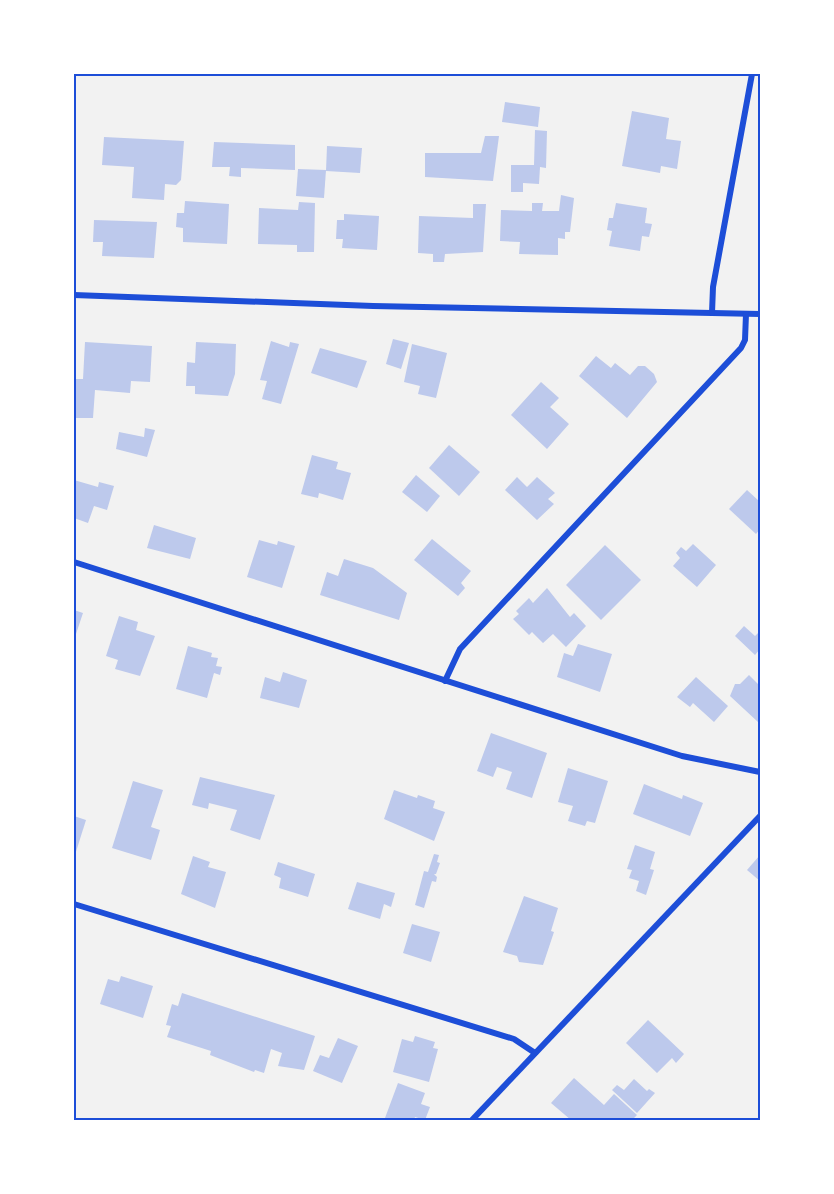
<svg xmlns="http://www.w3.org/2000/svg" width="834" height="1194" font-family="Montserrat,sans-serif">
<rect width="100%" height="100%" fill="#f2f2f2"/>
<g fill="#bdc9ec">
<path d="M505,102l35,5 -2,20 -36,-5z"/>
<path d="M632,111l37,7 -3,21 15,2 -4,28 -16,-3 -1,7 -38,-7z"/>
<path d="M535,130l12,1 -1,37 -6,-1 -1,17 -16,-1v9h-12v-27h23z"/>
<path d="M485,136h14l-6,45 -68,-4v-24h56z"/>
<path d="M104,137l80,4 -3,39 -5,5 -11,-1 -1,16 -32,-2 2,-31 -32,-2z"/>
<path d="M214,142l81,3v25l-54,-2v9l-12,-1 1,-9h-18z"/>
<path d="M327,146l35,2 -2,25 -34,-2z"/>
<path d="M298,169l28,1 -2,28 -28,-2z"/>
<path d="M561,195l13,3 -4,34h-5v7l-7,-1v17l-39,-1 1,-12 -20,-1 1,-31 31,1v-8h11l-1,8h17z"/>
<path d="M185,201l44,3 -2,40 -44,-2v-14l-7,-1 1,-14h7z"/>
<path d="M299,202l16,1 -1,49h-17v-7l-39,-1 1,-36 39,2z"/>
<path d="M616,203l31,5 -2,15 7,1 -3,13 -7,-1 -2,15 -31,-5 3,-15 -5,-1 2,-12h4z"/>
<path d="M473,204h13l-3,48 -38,2 -1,8h-11v-8l-15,-1 1,-37 54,2z"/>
<path d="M344,214l35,2 -2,34 -35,-2 1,-9h-7l1,-19h7z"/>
<path d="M94,220l63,2 -3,36 -52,-2 1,-14h-10z"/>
<path d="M393,339l16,4 -8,26 -15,-5z"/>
<path d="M271,341l18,6 1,-5 9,2 -18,60 -19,-5 5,-18 -7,-1z"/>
<path d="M85,342l67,4 -2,36 -19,-1 -1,12 -35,-3 -2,28h-19v-39h9z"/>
<path d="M196,342l40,2 -1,30 -7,22 -33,-2v-8h-9l1,-24 8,1z"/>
<path d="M412,344l35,9 -11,45 -18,-4 2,-8 -16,-4z"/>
<path d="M320,348l47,13 -10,27 -46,-15z"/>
<path d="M596,356l15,12 4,-5 15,12 8,-9h7l9,8 3,8 -30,36 -48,-42z"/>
<path d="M541,382l18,16 -9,9 19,17 -22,25 -36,-34z"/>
<path d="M145,428l10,2 -8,27 -31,-8 3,-17 25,5z"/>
<path d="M449,445l31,27 -21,24 -30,-28z"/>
<path d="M312,455l26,7 -2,7 15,4 -8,27 -24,-7 -1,5 -17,-4z"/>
<path d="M416,475l24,21 -13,16 -25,-20z"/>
<path d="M517,477l10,10 10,-10 18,16 -7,6 6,5 -17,16 -32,-30z"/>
<path d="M74,480l24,7 1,-5 15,4 -7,24 -13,-4 -6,17 -14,-5z"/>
<path d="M747,490l13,12v27l-4,5 -27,-25z"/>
<path d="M154,525l42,13 -6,21 -43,-11z"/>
<path d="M432,539l39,32 -10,12 4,5 -7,8 -44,-36z"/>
<path d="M259,540l18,5 1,-4 17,5 -13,42 -35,-11z"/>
<path d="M693,544l23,21 -19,22 -24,-21 7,-8 -4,-5 5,-6 5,4z"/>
<path d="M605,545l36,35 -40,40 -35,-35z"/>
<path d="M344,559l29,9 34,25 -8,27 -79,-25 7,-23 11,4z"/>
<path d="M547,588l23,29 4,-4 12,13 -20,21 -13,-13 -10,9 -11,-11 -3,3 -16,-16 6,-5 -3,-3 13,-13 4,5z"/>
<path d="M74,610l9,3 -9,27z"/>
<path d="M119,616l19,6 -2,8 19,6 -15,40 -25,-7 3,-9 -12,-4z"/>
<path d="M744,626l11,10 5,-5v18l-5,6 -20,-19z"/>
<path d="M578,644l34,10 -12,38 -43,-15 7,-24 9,3z"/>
<path d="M188,646l24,7 -1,4 7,1 -2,8 6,1 -2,8 -6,-2 -7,25 -31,-9z"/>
<path d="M283,672l24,8 -8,28 -39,-10 5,-21 15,5z"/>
<path d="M749,675l11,11 -2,36 -28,-26 5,-12h5z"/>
<path d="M696,677l32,29 -14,16 -21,-19 -3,4 -13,-10z"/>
<path d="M491,733l56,20 -15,45 -26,-9 6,-17 -15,-5 -4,10 -16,-6z"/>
<path d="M568,768l40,13 -13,42 -8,-2 -2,5 -17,-5 5,-15 -15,-4z"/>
<path d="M200,777l75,18 -15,45 -30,-10 7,-20 -28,-7 -1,6 -16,-4z"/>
<path d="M133,781l30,9 -12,37 9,3 -9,30 -39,-12z"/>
<path d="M644,784l38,15 1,-4 20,8 -13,33 -57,-22z"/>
<path d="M394,790l23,8 1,-3 17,6 -2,7 12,4 -11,29 -50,-22z"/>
<path d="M74,816l12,4 -12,38z"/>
<path d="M635,845l20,7 -5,17 4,1 -8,25 -10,-4 3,-10 -10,-3 3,-8 -5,-1z"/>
<path d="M434,854l5,1 -2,7 3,1 -4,11h-2l3,3 -1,5 -4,-1 -8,27 -9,-3 9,-34 4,1z"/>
<path d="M760,855v26l-13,-11z"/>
<path d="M193,856l17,6 -2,5 18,5 -11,36 -34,-14z"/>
<path d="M278,862l37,12 -7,23 -29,-9 2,-10 -7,-3z"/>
<path d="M357,882l38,11 -4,14 -7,-3 -4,15 -32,-10z"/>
<path d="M524,896l34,12 -7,23 3,1 -11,33 -24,-3 -2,-6 -14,-4z"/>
<path d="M412,924l28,8 -9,30 -28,-9z"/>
<path d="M121,976l32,10 -10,32 -43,-14 8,-25 11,3z"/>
<path d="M182,993l133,43 -11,34 -26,-4 4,-13 -11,-4 -7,24 -9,-3 -1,2 -44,-17 1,-4 -44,-14 4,-11 -5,-1 6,-21 6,2z"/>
<path d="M648,1020l36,34 -8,9 -4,-5 -15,15 -31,-30z"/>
<path d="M415,1036l20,6 -2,6 5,1 -9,33 -36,-10 9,-33 11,3z"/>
<path d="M338,1038l20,8 -16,37 -29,-12 7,-16 9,3z"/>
<path d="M574,1078l30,27 10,-11 23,21 -5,5h-61l-20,-17z"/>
<path d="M634,1079l13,12 2,-2 6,4 -18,20 -25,-23 5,-5 7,5z"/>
<path d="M398,1083l27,10 -4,11 9,3 -5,13 -10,-3 -1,3 -29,-2z"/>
</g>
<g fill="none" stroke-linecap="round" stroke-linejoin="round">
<g stroke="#1d4ed8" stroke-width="6">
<path d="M74,295l299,11 387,8"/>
<path d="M712,313l1,-26 39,-213"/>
<path d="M74,562l608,194 78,16"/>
<path d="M445,681l15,-32 281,-301 4,-8 1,-26"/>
<path d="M74,904l440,135 21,14"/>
<path d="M472,1120l288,-304"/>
</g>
</g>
<rect width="834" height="1194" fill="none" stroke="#ffffff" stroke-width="150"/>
<rect x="75" y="75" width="684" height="1044" fill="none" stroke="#1d4ed8" stroke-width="2"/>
</svg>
